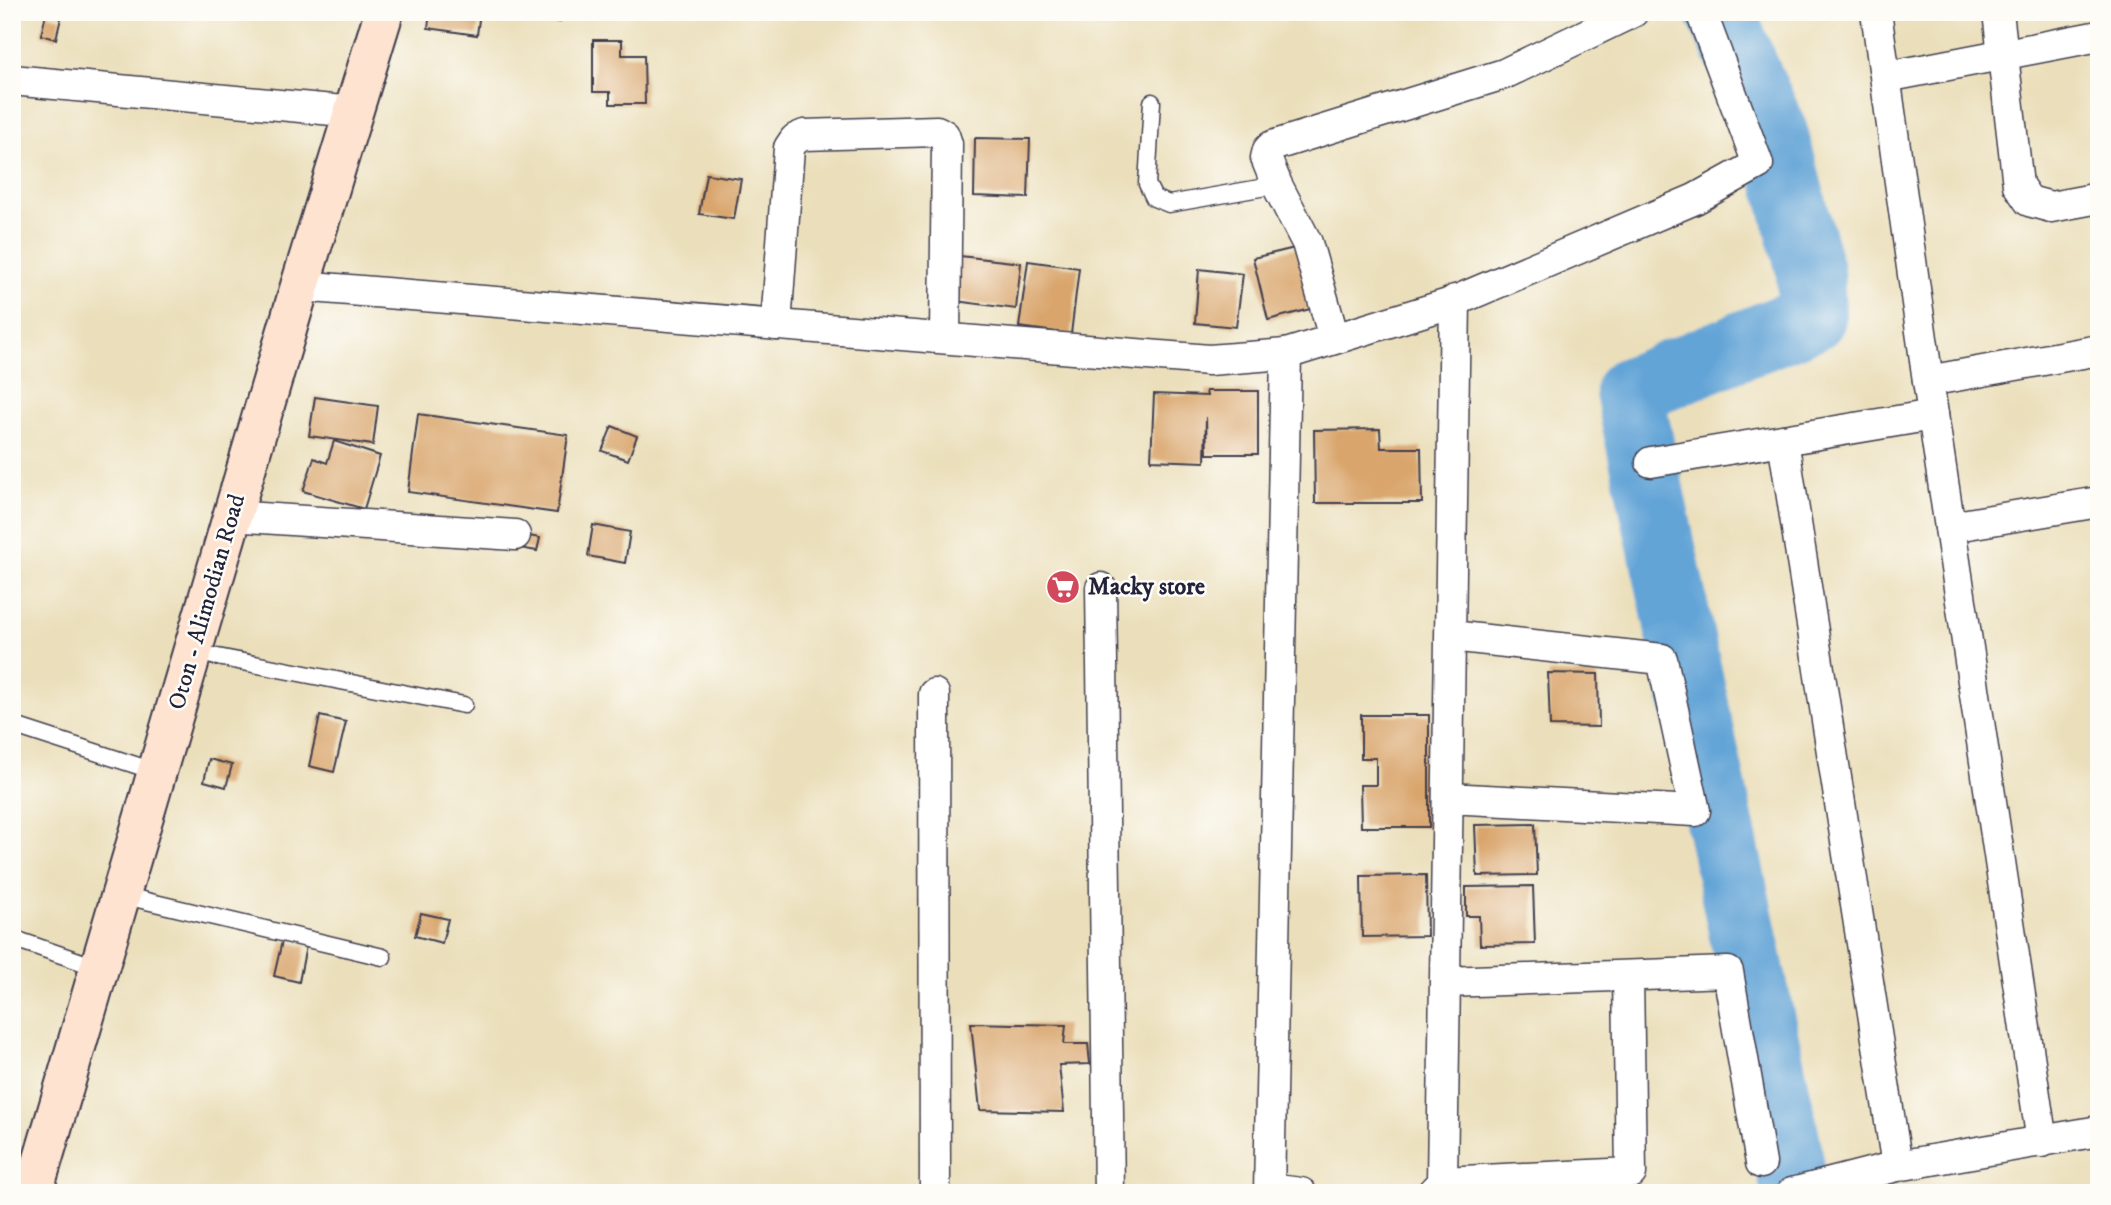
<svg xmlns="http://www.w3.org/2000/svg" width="2111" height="1205" font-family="'IM FELL DW Pica',serif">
<rect width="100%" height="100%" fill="#fdfcf7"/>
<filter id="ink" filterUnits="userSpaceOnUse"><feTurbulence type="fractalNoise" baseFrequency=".0143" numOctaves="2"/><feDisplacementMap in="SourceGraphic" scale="14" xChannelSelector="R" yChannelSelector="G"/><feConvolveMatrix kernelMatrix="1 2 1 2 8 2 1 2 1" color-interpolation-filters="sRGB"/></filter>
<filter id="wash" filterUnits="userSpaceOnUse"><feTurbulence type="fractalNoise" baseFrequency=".00686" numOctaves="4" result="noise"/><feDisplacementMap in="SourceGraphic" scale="28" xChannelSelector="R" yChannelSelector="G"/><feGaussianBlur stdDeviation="1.57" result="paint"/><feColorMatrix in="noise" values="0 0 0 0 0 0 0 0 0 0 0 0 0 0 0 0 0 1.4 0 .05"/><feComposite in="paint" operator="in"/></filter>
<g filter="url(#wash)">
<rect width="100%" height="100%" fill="#ebdfbb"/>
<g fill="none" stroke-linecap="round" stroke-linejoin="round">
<path stroke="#63a4d7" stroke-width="68" d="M1720,12l54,121 36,137 2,47 -183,74 158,753 8,49"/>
</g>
<g id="blocks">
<g fill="#d9a56c">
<path d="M430,12h50l-3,23 -49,-7z"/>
<path d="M505,12h56l-1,10z"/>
<path d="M46,14l15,4 -5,21 -15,-4z"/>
<path d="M593,40h29v15h22l1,49h-35v-12h-17z"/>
<path d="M975,138l55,1 -2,59 -54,-2z"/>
<path d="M706,174l35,5 -7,40 -35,-5z"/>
<path d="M1299,247l15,61 -46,12 -15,-62z"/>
<path d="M960,256l61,7 -5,46 -61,-8z"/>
<path d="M1028,261l51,7 -8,66 -52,-7z"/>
<path d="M1199,269l44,5 -7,53 -41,-4z"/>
<path d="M1206,391h52v63h-51l-1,-37 -1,45 -54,-2 3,-66 53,2z"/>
<path d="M315,397l63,9 -5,39 -64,-9z"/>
<path d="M418,414l150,21 -11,78 -149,-21z"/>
<path d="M612,426l25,10 -9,24 -26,-9z"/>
<path d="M1380,429l1,19h40l1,55h-107l-1,-73z"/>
<path d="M334,441l46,15 -16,53 -61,-18 11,-33 13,5z"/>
<path d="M593,525l37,7 -5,31 -37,-7z"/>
<path d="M523,535l17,3 -3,13 -17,-3z"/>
<path d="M1548,673l50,1 1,53 -49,-1z"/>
<path d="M1361,715h68v112h-68l-1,-42h16v-27h-15z"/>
<path d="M320,716l26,6 -12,50 -25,-6z"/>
<path d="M209,759l23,6 -6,22 -22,-6z"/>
<path d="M1535,824l2,51 -60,1 -2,-51z"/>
<path d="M1426,875l1,61 -65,1 -1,-61z"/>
<path d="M1533,886l2,58 -55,1 -1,-29h-13v-29z"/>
<path d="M421,913l27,6 -6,24 -27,-7z"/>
<path d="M282,941l24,5 -7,36 -25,-6z"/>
<path d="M971,1023l95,2 -2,19h24l2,20 -31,1 5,47 -84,-2z"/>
</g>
</g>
</g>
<g filter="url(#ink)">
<use href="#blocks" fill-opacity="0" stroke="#403e4e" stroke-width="2"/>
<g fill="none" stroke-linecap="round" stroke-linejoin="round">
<g stroke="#403e4e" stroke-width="19">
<g id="lane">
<path d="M1152,102l-5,82 7,14 15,6 108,-19"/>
<path d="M192,652l272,53"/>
<path d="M12,725l145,47"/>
<path d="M121,895l262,62"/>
<path d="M12,938l87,30"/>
</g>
</g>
<g stroke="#403e4e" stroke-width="33">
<g id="street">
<path d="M1876,12l52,369 114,761"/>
<path d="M1998,12l20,173 11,16 22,6 48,-9"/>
<path d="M1886,77l213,-41"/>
<path d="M12,80l342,32"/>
<path d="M300,286l909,74 77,-6 162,-50 247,-105 63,-35 -57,-152"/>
<path d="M776,325l13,-177 6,-9 9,-4 133,-4 7,4 3,9 -2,194"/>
<path d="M1334,338l-27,-95 -30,-58 -11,-27 2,-8 4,-4 232,-72 129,-62"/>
<path d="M1928,381l171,-31"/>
<path d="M1783,440l114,726"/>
<path d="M1651,462l282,-47"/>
<path d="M232,516l283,19"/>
<path d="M1950,527l149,-25"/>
<path d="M1101,588l8,605"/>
<path d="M934,694l1,499"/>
<path d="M1448,798l247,13 -33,-152 -211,-23"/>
<path d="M1446,982l282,-10 33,191"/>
<path d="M1442,1182l189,-9 -3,-197"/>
<path d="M1269,1189l32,4"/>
<path d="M1269,1193l17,-839"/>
<path d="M1432,1193l10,-11 13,-882"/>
<path d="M1792,1193l105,-27 202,-35"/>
</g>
</g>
<g stroke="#403e4e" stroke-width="42">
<path id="secondary" d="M33,1193l267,-907 84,-274"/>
</g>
<use href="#lane" stroke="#fff" stroke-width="16"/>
<use href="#street" stroke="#fff" stroke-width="30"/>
<use href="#secondary" stroke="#fee3d1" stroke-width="38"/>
</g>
</g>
<defs>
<g id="supermarket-disc" transform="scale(1.75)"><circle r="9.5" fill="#d1495b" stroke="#fdfcf7"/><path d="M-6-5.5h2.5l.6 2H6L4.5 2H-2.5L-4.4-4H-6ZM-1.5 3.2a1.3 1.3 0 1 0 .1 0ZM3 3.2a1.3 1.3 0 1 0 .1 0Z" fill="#fff"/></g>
</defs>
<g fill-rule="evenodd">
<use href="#supermarket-disc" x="1063" y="587"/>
</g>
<g text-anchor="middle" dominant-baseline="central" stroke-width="5" stroke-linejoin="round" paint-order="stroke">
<g font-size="24" font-weight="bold" fill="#22223b" stroke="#fdfcf7" text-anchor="start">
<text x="1088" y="587">Macky store</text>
</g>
<g font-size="24" fill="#22223b" stroke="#fdfcf7">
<text transform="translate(207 602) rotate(-74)">Oton - Alimodian Road</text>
</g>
</g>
<rect width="2111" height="1205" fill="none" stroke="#fdfcf7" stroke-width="42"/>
</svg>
